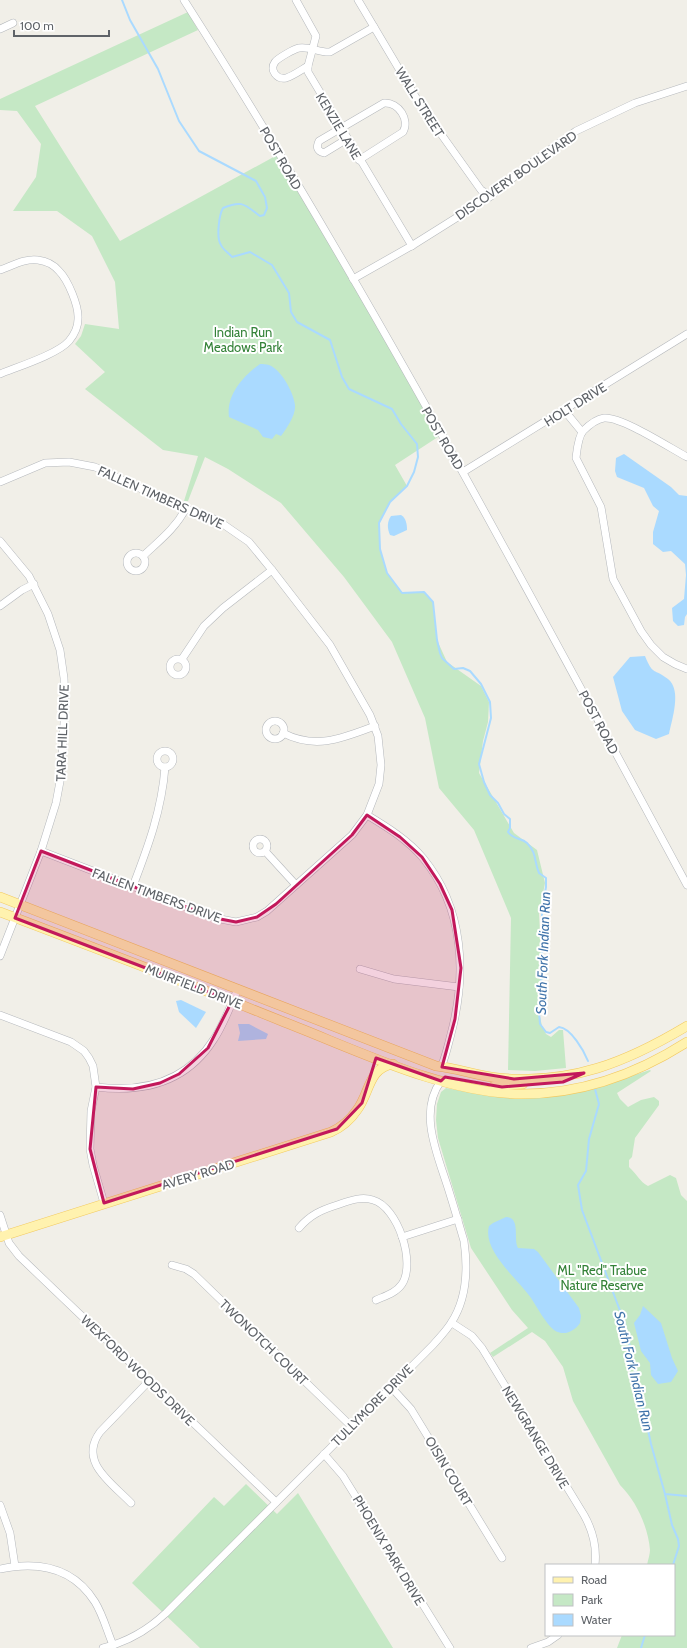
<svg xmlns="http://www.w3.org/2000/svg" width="687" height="1648" font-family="Cabin,sans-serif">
<rect width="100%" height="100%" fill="#f1efe8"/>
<g fill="#c5e8c5">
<path d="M188,12l10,18 -163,76 85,135 159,-87 162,281 -46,30 12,21 -17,16 -11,21 1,26 7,24 15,20 22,-1 9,10 4,38 10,22 34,24 8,16 -1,20 -5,19 -4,32 35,60 23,17 8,33 -6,31 4,71 -4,27 3,14 4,8 5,3 8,-7h4l3,38 -31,3 -27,-1 3,-152 -37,-88 -35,-42 -14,-70 -33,-76 -48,-65 -63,-74 -53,-34 -23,-12 -17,44h-4l14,-45 -35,-6 -78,-61 20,-17 -30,-28 6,-8 4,-12 34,5 -4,-47 -23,-46 -35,-25h-44l23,-34 5,-33 -24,-33 -17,-1v-11z"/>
<path d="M650,1070l1,1 -34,22 3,6 8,8 13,-7 13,-3 5,4v4l-24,33 -3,19 -3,3v7c7,6 11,15 19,19l22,-11 6,3 5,17 6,6v447h-70l5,-13h52v-70h-27c1,-5 3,-11 3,-15 -2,-24 -14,-49 -30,-65l-47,-84 -10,-34 -18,-26 -13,-9 -39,25 -3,-4 38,-25 -16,-18 -41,-62 -33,-110 -2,-18 1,-16 4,-12 5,-4 32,6 112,-5z"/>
<path d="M246,1484l31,30 21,-21 95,155h-193l-68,-65 82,-86 10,9z"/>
</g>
<g fill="#aadaff">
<path d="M260,364c3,0 6,0 9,1 12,4 25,28 26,40 1,10 -8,23 -14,31l-5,-2 -4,5 -9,-2 -5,-7 -29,-13c-3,-22 14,-41 31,-53z"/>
<path d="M624,454l47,33 8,8 8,1v118l-2,3 -1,8 -6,1 -5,-5 -1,-13 12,-9 2,-24 -1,-11 -14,-13 -8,1 -10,-8v-12l6,-21 -6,-5 -9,-18 -27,-11 -2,-6 1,-13z"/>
<path d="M401,515c5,3 6,9 6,15l-13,6 -4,-1c-3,-7 -3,-13 1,-19z"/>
<path d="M645,656c8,20 9,12 23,23 14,11 4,40 1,55l-13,5 -21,-9 -13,-19 -9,-34 17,-20z"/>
<path d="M181,1000l25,12 -10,16 -17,-16 -3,-11z"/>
<path d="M238,1024h11l19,10 -2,5 -28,2 2,-8z"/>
<path d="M506,1217c15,0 7,22 12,31l16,1 4,3 41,56 2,8 -1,7c-5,8 -16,14 -26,7 -8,-6 -17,-23 -23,-32 -13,-19 -49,-47 -42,-72l4,-3z"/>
<path d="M643,1306l18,17 11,35 6,13 -7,11 -13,2 -7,-9 -1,-12 -9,-12 -7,-28 6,-8z"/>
</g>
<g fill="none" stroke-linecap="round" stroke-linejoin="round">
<g stroke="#aadaff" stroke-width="2">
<path d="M122,0l8,20 28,49 21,52 20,30 57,30 9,16 2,11 -3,7 -4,1c-16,-12 -18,-16 -37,-8 -4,7 -7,30 -2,37 2,5 8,8 11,12l18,-5 22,13 17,28 2,19 6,10 33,18 12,37 7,12 43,20 9,15 16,20 1,13 -4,15 -7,14 -17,16 -11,21 1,26 7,24 15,20 22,-1 9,10 4,38 3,13 2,5 12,11 9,-1 7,3 11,13 9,18 1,16 -12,46 5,18 6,13 8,8 6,11 6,5v9l-2,4c7,9 13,5 19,11 10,10 7,19 12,30l7,5v9l-4,23v58l-3,44 1,12 6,8 4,1 9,-6c12,1 25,24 29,34"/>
<path d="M595,1089l4,15 -10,35 -3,32 -8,14 4,25 43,114 26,120 14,50 22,2"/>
<path d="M665,1494l7,31 6,14 1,7 -6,19"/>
<path d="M641,1648l4,-13"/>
</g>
<g stroke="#b5b8bc" stroke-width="8">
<g id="minor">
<path d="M184,0c183,286 342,587 503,885"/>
<path d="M296,0l20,36 -8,30v6l104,174"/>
<path d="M358,0l63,106 60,84 10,6"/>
<path d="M0,29l13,-6"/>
<path d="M308,66c-7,4 -15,10 -22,12 -9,2 -17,-8 -11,-16 3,-4 19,-13 24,-14 10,-2 21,5 31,4l44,-25"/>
<path d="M347,139l-23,14c-7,-2 -8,-6 -5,-12l65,-38c15,-1 26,17 19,29l-44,28"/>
<path d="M0,270c12,-4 25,-12 38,-10 8,1 16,5 21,11 9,9 20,35 19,48 0,8 -4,16 -9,22 -11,13 -52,26 -69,33"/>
<path d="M353,279l60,-34 78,-49 40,-33 45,-32 59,-28 52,-17"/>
<path d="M564,410l18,22"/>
<path d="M687,457c-17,-9 -66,-41 -83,-39 -7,1 -16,8 -21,13 -5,6 -6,19 -7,27l25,49 12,72 28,52 10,14 12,12 12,7 12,5"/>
<path d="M463,472l224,-138"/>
<path d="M0,482l45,-19 24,-1 26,5 76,36 46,17 32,22 23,28 58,75 40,70 8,21 3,29 -2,19 -12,31 -15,20 -85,76 -10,6 -21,5 -21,-4 -174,-67"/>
<path d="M0,541l29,35 19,38 12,36 4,28 1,27 -4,71 -5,27 -15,48 -41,105"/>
<circle cx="136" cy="562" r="9"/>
<path d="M143,556c16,-15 33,-28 43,-48"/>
<path d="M0,606l22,-16 12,-6"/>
<circle cx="178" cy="667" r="8"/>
<path d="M182,659l22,-33 19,-18 49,-38"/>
<circle cx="275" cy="730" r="9"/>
<path d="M283,733c33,17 60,5 92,-7"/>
<circle cx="165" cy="759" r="8"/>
<path d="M367,815c20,12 41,25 56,43 41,50 44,116 28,176 -3,11 -5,22 -10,33"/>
<circle cx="260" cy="846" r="7"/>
<path d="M265,851l31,34"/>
<path d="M133,886c15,-39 29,-77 32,-119"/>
<path d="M360,969l34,10 65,8"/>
<path d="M0,1015l71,27 13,9 5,7 4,8 3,21 -5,24 -1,38 3,16 11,38"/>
<path d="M96,1087c48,6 91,-5 118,-48 10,-15 16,-33 24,-50"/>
<path d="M0,1215l9,28 10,13 257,246"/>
<path d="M299,1228c11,-13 22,-18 38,-23 12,-4 24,-9 36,-5 25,7 43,63 29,84 -6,9 -17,12 -26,16"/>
<path d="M402,1237l56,-18"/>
<path d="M172,1265l14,4 8,5 157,152"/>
<path d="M452,1323l20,13 10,12 102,167c9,16 13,32 11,50"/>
<path d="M391,1387l20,22 91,149"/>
<path d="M324,1454l19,22 107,172"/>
<path d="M131,1503c-19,-20 -53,-41 -31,-71l49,-51"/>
<path d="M0,1505l10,28 5,33"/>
<path d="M0,1569c38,-8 73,-2 95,33 8,13 12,29 18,43"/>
<path d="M103,1648c24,-6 45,-18 63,-35l267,-268c6,-7 13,-14 18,-22 16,-24 17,-54 13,-82 -5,-17 -10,-34 -15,-50 -10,-33 -32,-78 -8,-110"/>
<path d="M531,1648l17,-6 10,-7"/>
</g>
</g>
<g stroke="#f2c960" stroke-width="10">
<g id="major">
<path d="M0,897l436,169c21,2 41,10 63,12 72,7 128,-16 188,-52"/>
<path d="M0,912c95,36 190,72 284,110 73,28 158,71 238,72 59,0 115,-20 165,-52"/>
<path d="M494,1086l29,-2"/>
<path d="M0,1237l331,-105c11,-5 20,-13 26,-22 13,-17 11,-42 36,-46"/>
</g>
</g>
<use href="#minor" stroke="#fff" stroke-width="7"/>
<use href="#major" stroke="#fff2af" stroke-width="9"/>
</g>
<path fill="#c2185b" fill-opacity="0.2" stroke="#c2185b" stroke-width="3" stroke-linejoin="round" d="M367,815l33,22 22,20 18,27 12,26 9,58 -6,51 -13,48 72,12 70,-6 -21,9 -61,5 -57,-10 -4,4 -65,-23 -14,45 -25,26 -233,74 -14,-54 6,-62 37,2 27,-6 19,-9 29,-26 24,-47 -217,-83 26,-67 174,67 21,4 21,-5 19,-13 76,-69z"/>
<g text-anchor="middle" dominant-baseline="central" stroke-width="4" stroke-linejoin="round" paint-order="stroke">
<g font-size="13" fill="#5f6368" stroke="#fff">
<text transform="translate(420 102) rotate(58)">WALL STREET</text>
<text transform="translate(339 126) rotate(59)">KENZIE LANE</text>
<text transform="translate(281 158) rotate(60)">POST ROAD</text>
<text transform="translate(516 175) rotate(-35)">DISCOVERY BOULEVARD</text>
<text transform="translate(575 404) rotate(-32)">HOLT DRIVE</text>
<text transform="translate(443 438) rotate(60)">POST ROAD</text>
<text transform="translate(161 497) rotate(24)">FALLEN TIMBERS DRIVE</text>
<text transform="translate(599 722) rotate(62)">POST ROAD</text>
<text transform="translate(62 733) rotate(-88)">TARA HILL DRIVE</text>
<text transform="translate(157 895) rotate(20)">FALLEN TIMBERS DRIVE</text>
<text transform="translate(194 986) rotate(21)">MUIRFIELD DRIVE</text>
<text transform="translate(198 1174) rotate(-17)">AVERY ROAD</text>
<text transform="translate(264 1342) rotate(44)">TWONOTCH COURT</text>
<text transform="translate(138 1370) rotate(44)">WEXFORD WOODS DRIVE</text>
<text transform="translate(372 1405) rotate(-45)">TULLYMORE DRIVE</text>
<text transform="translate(536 1437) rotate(59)">NEWGRANGE DRIVE</text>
<text transform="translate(449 1471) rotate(59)">OISIN COURT</text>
<text transform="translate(389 1550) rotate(59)">PHOENIX PARK DRIVE</text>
</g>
<g font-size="13" fill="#348238" stroke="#fff">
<text x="243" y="332">Indian Run<tspan x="243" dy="15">Meadows Park</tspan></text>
<text x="602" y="1270">ML "Red" Trabue<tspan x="602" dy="15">Nature Reserve</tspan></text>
</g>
<g font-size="14" font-style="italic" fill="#4174aa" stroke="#fff">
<text transform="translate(543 953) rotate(-88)">South Fork Indian Run</text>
<text transform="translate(634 1371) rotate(76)">South Fork Indian Run</text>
</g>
</g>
<rect x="545" y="1564" width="130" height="72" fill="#ffffff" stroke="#bfc1c3"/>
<rect x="553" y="1577" width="20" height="6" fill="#fff2af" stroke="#bfc1c3"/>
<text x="581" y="1584" font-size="12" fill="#5f6368">Road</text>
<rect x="553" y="1594" width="20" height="12" fill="#c5e8c5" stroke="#bfc1c3"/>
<text x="581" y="1604" font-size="12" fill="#5f6368">Park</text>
<rect x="553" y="1614" width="20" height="12" fill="#aadaff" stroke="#bfc1c3"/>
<text x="581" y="1624" font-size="12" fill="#5f6368">Water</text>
<path d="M14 30v6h95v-6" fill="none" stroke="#5f6368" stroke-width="2"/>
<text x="20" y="30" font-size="12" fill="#5f6368" stroke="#ffffff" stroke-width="3" paint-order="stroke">100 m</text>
</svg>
